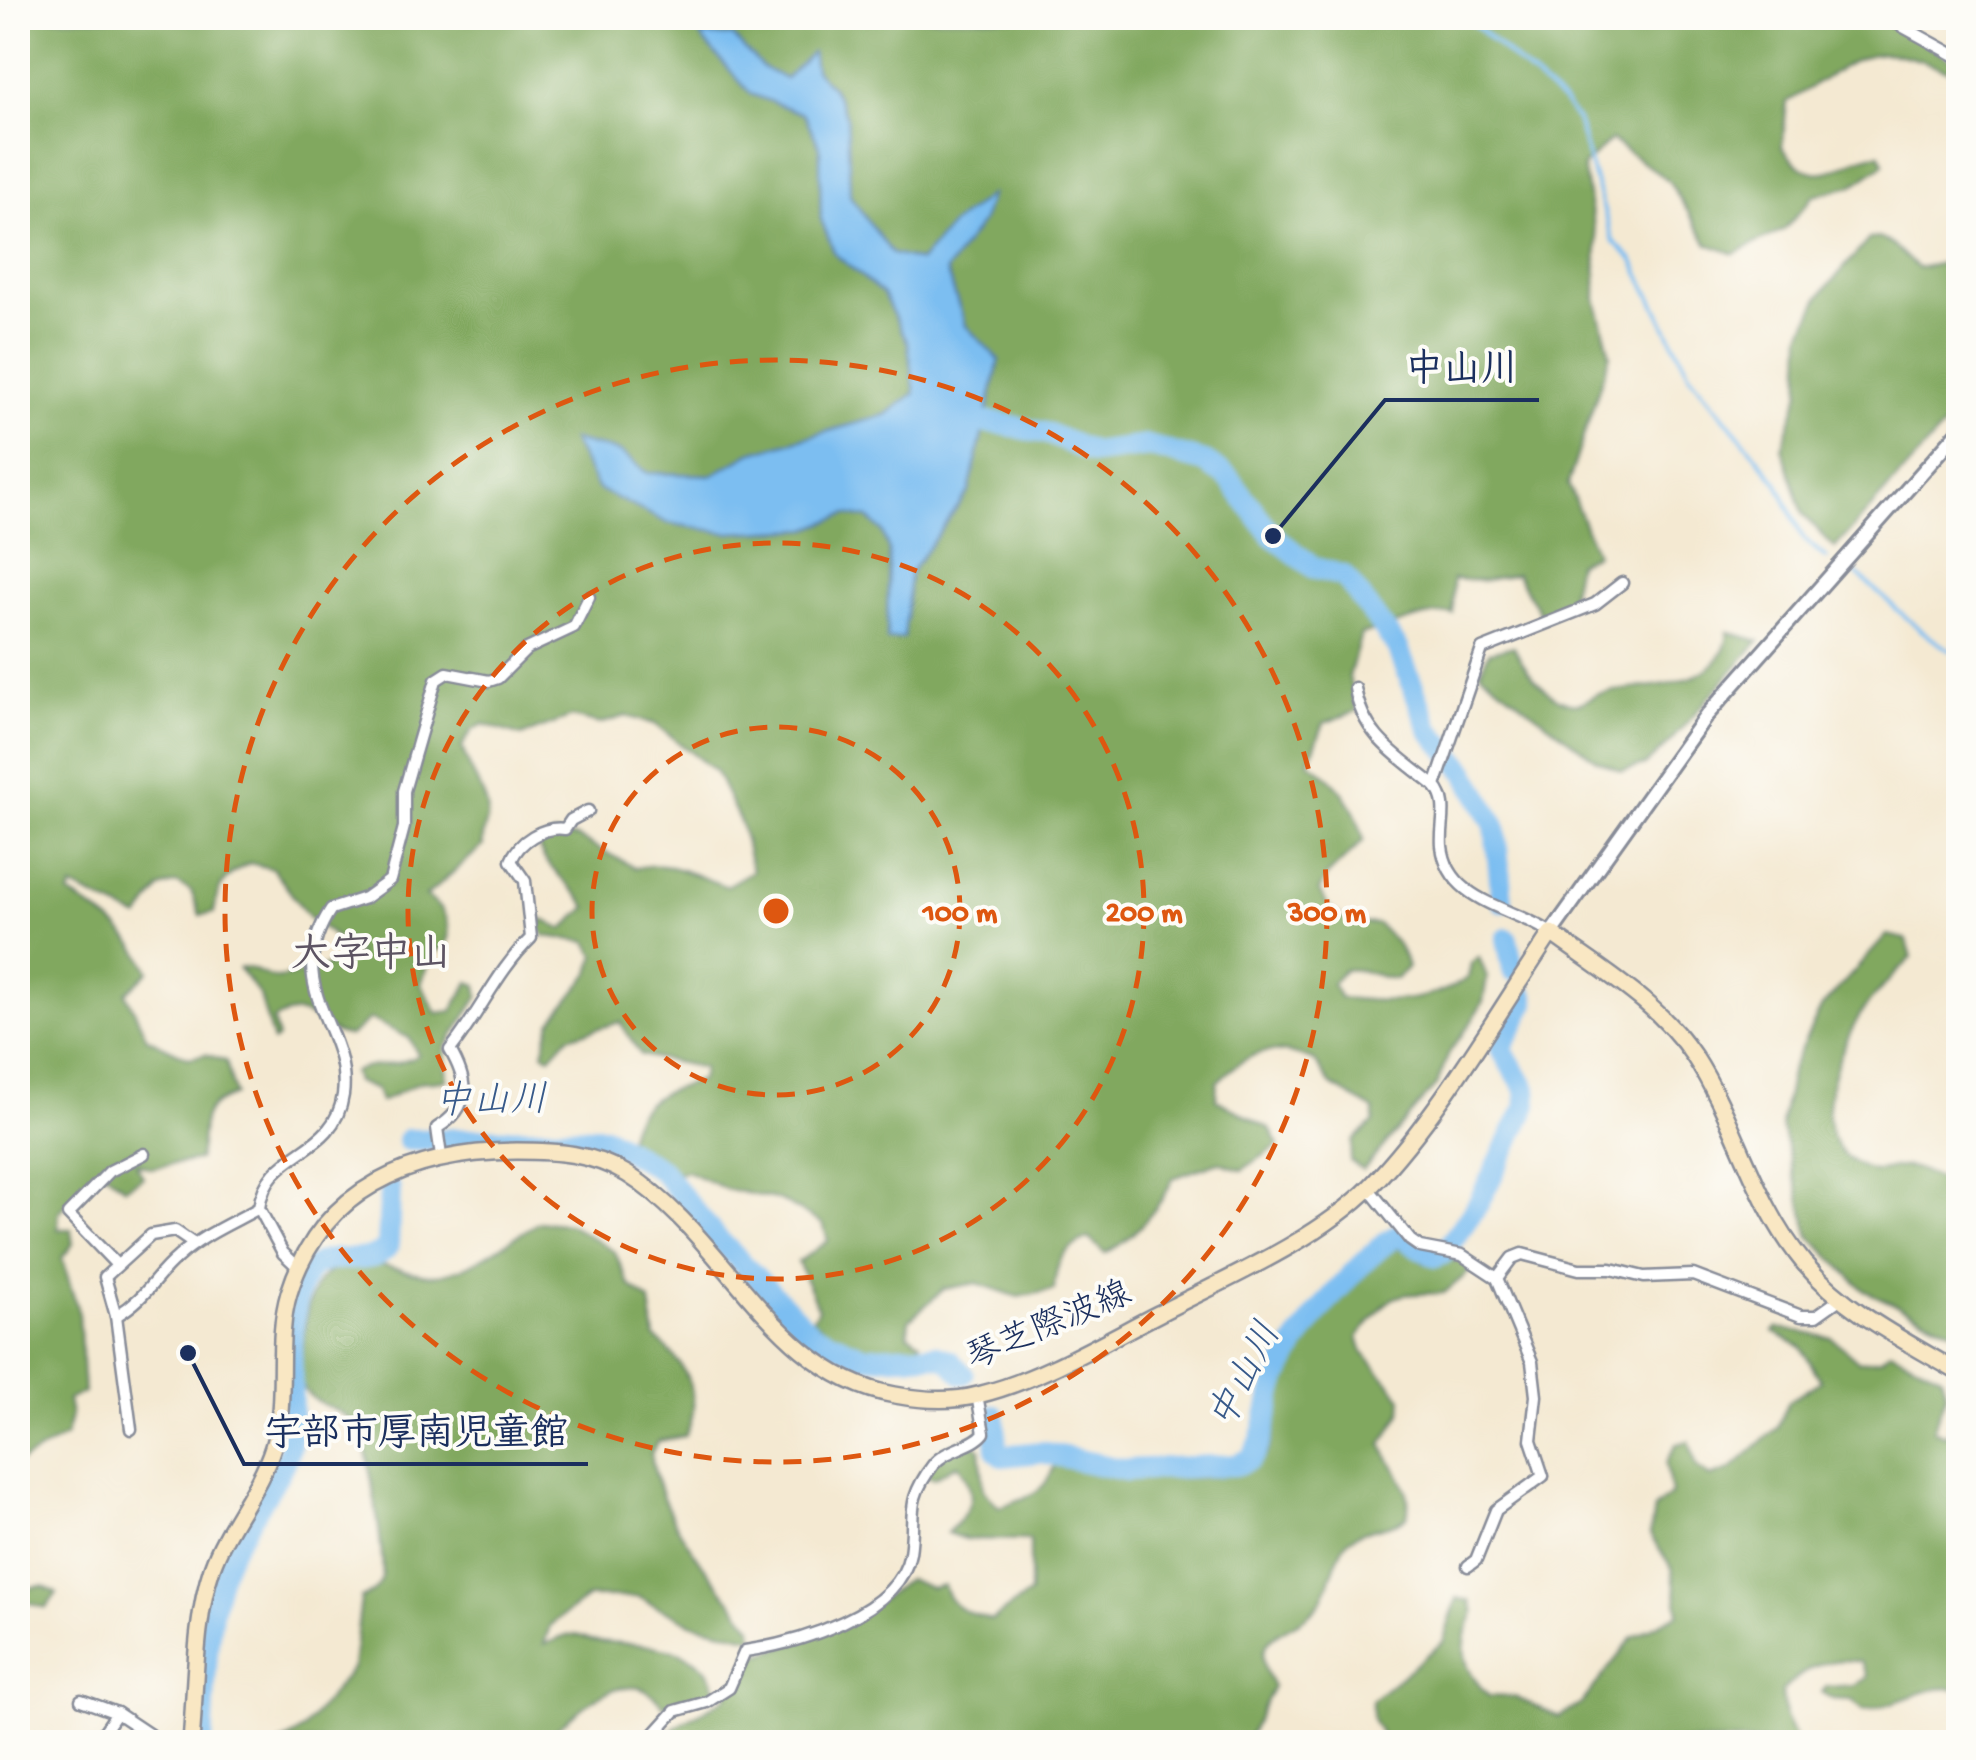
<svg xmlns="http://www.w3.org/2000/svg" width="1976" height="1760" font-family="'Gochi Hand','Klee One',sans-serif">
<rect width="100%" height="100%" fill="#fdfcf7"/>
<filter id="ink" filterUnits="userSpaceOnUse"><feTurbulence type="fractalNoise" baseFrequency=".01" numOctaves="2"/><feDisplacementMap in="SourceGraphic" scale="20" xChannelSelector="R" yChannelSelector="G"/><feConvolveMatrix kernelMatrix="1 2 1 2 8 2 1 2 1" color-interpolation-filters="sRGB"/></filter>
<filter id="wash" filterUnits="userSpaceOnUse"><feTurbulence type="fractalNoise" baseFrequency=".0048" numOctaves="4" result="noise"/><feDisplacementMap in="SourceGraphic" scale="40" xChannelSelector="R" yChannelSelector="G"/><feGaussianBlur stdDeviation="2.25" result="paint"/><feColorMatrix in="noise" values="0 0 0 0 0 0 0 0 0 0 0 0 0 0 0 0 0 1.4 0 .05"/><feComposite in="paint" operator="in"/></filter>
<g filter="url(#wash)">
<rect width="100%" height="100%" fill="#f4e9d2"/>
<g fill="#81a85e" stroke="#4e6c5e" stroke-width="2.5" fill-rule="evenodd">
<path d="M18,18h1867l73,45v11c-96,-38 -89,-20 -171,28l-5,45c38,53 61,7 98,7l4,10 -32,22 -38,9 -29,34 -51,25 -26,-10 -40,-64 -57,-40 -28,26 14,75 -1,58 14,55 -42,130 28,70 -19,9 -8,39 -28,13 -25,-41 -33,7 -30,-2v35c-29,-3 -61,15 -92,20l-12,43 8,34 -33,12 -15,39c32,22 45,40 55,78l-38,37 -7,14c14,27 29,33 59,33l21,22 9,21 -12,12c-18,-1 -34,-12 -52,-9l-12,14 8,14c48,4 85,7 128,-20l3,-15 8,-6 8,20 -4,25 -11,19 -23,32 -12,31 -74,86 -13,-9 3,-20 21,-19v-12l-44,-26 -15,-23c-46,-17 -63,-12 -98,21l-1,17 54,30 9,16 -37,25 -23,-8 -46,16c-11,27 -42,64 -68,75l-17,-15c-26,13 -32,22 -34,52l-36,7 -41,-14 -33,6 -35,31 -1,14 12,8 -1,6c-44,3 -72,2 -107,-28l6,-11 -20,-47 30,-21 -5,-17 -43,-24 -54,-11 -39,-18 -13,2 -46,-31c5,-42 37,-51 73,-62l2,-12 -62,-13 -21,-33 -52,15 -18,20 -7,-4 8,-31 39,-49 5,-17 -7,-14 -43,-6 -10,-13 9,-3 19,9 24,-22c-15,-23 -41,-37 -49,-62l17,-11 23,4 58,30c34,-9 58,8 90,18l26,-15 -11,-47 -25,-52 -61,-48 -29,-8 -26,8 -28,-7 -51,19 -37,-12 -12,6 -10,16c5,23 21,41 25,60 3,14 -6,25 -4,40l-57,50c17,12 28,28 20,50l-14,7 -11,31 16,29 15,-2 17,-29 8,3 2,11 -34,52 2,32 -27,2 -40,20 -4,-12 -20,-8 -3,-10c22,-11 43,-3 65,-17l-9,-17 -39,-19 -20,17c-36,-3 -35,-38 -77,-16l5,18 -5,4 -13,-46 -21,-28c15,-3 25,10 39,10 11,-1 75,-19 80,-23l-5,-13 -18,-5 -27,-21 -35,-47 -23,-6c-24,11 -34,23 -36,50l-14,2 -9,-24 -14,-8 -17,5 -21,30 -67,-31 -3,7c35,22 63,38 80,77l-23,22 21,45 42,20 17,-4 20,7 9,34c-44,15 -27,31 -37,65l-47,8 -15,-5 7,14 -18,11 -19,-15 -10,2 -37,37 -1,17h13l2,15 -11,14 17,56 5,78 -16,8 3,16 -5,20 -48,27zM732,36l30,31 23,12 29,-9 19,18 14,30 3,78 42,58 28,7 33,-38 29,-2 -36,49 20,56 33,35 -30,130 -59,82 -6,65 -17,1 2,-88 -7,-20 -14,-13 -21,-4 -39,15 -210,-40 -25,-48 47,11 27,21 65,2 39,-22 135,-38 29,-22 -7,-50 -25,-49 -48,-40 -14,-35 -1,-72 -16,-33 -53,-20 -50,-57z"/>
<path d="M1879,238l12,5 26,25 41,-8v151l-123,137 -32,-34 -21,-66 18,-56 2,-59 17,-36 50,-58z"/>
<path d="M1728,632l31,9 -92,104 -22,20 -23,6 -26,-11 -116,-88 9,-20 25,-6c7,20 31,49 52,56 17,6 22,-6 36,-9 42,-9 121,-2 126,-61z"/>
<path d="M1887,935l19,4 6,18c-17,19 -43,40 -55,63 -24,45 -54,121 7,148 16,8 27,-3 44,-1 18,2 32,16 50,15v151l-93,-42 -55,-54 -29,-112 11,-58 29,-59z"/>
<path d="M539,1222l30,2 46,28 14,33 21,16 5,37c31,24 50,61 30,98l-26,5 -8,12c10,71 59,119 101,174l1,11 -60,-14 -55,-27h-50l-38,28 -6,19c8,-2 21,-9 29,-9 8,-1 15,6 23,6 35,4 114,0 119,51l-52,14c-38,-51 -89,12 -123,36h-258l21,-12 50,-63 8,-69c10,-4 18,-9 21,-21 4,-15 -15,-139 -24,-150 -17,-21 -50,-21 -59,-47 9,-62 -2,-128 82,-115 19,3 43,13 62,9 34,-7 66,-35 96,-52z"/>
<path d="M1392,1247l17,4 16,12 30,-3 14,6 -1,7 -24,20c-57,2 -49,-2 -86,44l5,15 39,46 -1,15 -19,31c11,28 32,40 25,73 -17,13 -48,9 -62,27 -11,15 -14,41 -24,57 -20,34 -82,26 -48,85l-27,56h-576l3,-14 52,-30 27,-42c56,-15 111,-39 156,-77l23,9 13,-3c6,25 25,28 48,35l38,-27v-53l-64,-1 -19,-6c26,-25 32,-39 11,-69l-24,14 -15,-3 19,-24 29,-12 13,10 4,41 15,17c27,-10 47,-13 55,-42 22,-3 38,5 60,8 31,5 101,7 131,-2 34,-11 28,-57 39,-85 20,-54 68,-99 108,-139z"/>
<path d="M1777,1328l55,10 27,24 22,-3 9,-8 51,25 5,18 -13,36 12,5 13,-10v264c-35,-5 -57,17 -95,21l-11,-10 -20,-1 -10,-7 4,-5 29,-2 13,-8 -7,-15c-32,-7 -57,7 -79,29l3,26 12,25h-411l-14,-23v-19l71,-58 14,-44 13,3 4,12c-16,33 -12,56 15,83l26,1 44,20 22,-13 52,-67 46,-24 -7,-45 -22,-33 4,-26 17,-15 -5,-31 10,-19 13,-3 8,26 13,10 20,-7 47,-42 12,-27 32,-20 -20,-34 -27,-15z"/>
<path d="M18,1575l8,13 16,-2 15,7 -11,15 -28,-8z"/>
</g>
<path fill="#7bbef1" stroke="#4b76a8" stroke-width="2.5" d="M700,36h32l30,31 23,12 27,-27 3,18 17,18 15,30 3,78 42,58 28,7 33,-38 37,-28 -8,26 -36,50 20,55 33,34 -30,131 -59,82 -6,65 -17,2 2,-89 -7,-20 -14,-13 -21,-4 -39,15 -81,4 -59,-10 -70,-34 -26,-49 48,12 27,21 65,2 39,-22 135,-38 29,-22 -7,-50 -25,-49 -48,-40 -14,-35 -1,-72 -16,-33 -53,-20z"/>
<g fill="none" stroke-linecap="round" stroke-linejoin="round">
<g stroke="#7bbef1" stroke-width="4">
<path d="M1466,18l97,84 14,18 36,121 19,18 58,116 87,107 26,56 23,20"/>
<path d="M1854,572c29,22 75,72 104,81"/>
</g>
<g stroke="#7bbef1" stroke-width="22">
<path d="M959,429l13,-7 26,1 51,11 44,19 55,-7 57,16 23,15 45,59 41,32 30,8 54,72 32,82 36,42 29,54 7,75"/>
<path d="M1507,939l6,31"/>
<path d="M408,1140l197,-3 56,33 53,65 99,100 52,22 70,-2 14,5 14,14"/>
<path d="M994,1415l3,36 5,5 39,-4 84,18 111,-5 14,-6c16,-18 17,-52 25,-74 17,-48 80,-122 122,-150l39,22 7,-3 35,-50 49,-99 -1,-16 -25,-40 24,-46 -1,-7"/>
<path d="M202,1742c4,-57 2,-126 24,-181 14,-32 61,-89 65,-120 4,-40 -9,-144 20,-172 21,-21 59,2 77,-23l2,-57"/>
</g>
</g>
</g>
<g filter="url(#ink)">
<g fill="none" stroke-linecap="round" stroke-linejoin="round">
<g stroke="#888c98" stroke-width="15">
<g id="minor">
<path d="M1887,18l71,39"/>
<path d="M1355,688c8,50 45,69 80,98"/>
<path d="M1551,933c-37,-26 -103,-30 -109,-87 -2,-22 8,-42 -7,-60l47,-137 113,-45 27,-21"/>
<path d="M441,1156l-4,-28c35,-21 31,-47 13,-78 30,-37 47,-79 81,-112l-6,-57 -14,-20c8,-20 32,-35 54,-32l6,-9 17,-9"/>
<path d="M1369,1189l41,51 10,7 42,8 35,23 35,84 4,34 -5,44 12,36 -47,34 -20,50 -8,6"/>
<path d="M115,1263l-47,-49 42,-43 34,-17"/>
<path d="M299,1268l-16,-15 -24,-45c8,-61 75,-50 84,-113 9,-67 -64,-107 -12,-186l34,-11 25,-18 14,-53v-36l32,-111 11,-7 42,8 9,-3 29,-29 47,-22 15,-30"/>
<path d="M1497,1278l15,-20 10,-4 57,15h32l33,8 49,-2 108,41h15l24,-17"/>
<path d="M116,1316c32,-19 37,-38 62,-59 23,-21 54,-34 81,-49"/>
<path d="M131,1429l-15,-113 -11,-39 46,-42 24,-4 19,13"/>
<path d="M81,1700l36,13 -20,29"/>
<path d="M117,1713l39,26 15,3"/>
<path d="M647,1742l28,-31 32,-9 22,-14 16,-37c52,-8 155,-37 165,-98 6,-39 -6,-50 23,-88 13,-17 39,-17 51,-32l-7,-38"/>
</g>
</g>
<g stroke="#888c98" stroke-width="18">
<path id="tertiary" d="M1551,933l155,-217 252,-284"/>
</g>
<g stroke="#888c98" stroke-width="20">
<path id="secondary" d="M191,1742c5,-56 3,-120 21,-174 15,-43 47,-77 61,-121 16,-49 1,-104 16,-154 33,-107 126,-141 228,-142 40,0 75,2 110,23 97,60 147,201 268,221 27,5 57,7 83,0 62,-15 123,-52 180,-81 66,-34 160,-74 213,-128 67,-69 126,-172 180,-253 50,37 108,70 143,123 43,66 59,146 110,207 42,49 100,77 154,109"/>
</g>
<use href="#minor" stroke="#fff" stroke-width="10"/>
<use href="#tertiary" stroke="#fff" stroke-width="12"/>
<use href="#secondary" stroke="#f9e7c3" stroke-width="15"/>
</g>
</g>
<g fill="none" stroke="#de5710" stroke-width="5" stroke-dasharray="18 12">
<circle cx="776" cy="911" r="184"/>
<circle cx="776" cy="911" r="368"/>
<circle cx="776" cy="911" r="551"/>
</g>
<g text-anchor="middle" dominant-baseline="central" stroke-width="8" stroke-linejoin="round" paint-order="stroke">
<g font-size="35" fill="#1b2f5e" stroke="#fdfcf7">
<text transform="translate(1050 1328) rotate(-23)">琴芝際波線</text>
</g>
<g font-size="38" font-style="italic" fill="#385a8a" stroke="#fdfcf7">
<text transform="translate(491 1104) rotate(-1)">中山川</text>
<text transform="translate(1248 1377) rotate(-63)">中山川</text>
</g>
<g font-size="40" font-weight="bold" fill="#5d5463" stroke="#fdfcf7">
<text x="371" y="957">大字中山</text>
</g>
</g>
<circle cx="776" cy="911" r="15" fill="#de5710" stroke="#fdfcf7" stroke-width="5"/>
<g font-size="30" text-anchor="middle" font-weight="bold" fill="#de5710" stroke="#fdfcf7" stroke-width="8" stroke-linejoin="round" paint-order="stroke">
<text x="960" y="921">100 m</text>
<text x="1144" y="921">200 m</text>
<text x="1327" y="921">300 m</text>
</g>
<path fill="none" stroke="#1b2f5e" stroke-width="4" d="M1273 536L1385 400H1539M188 1353L244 1464H588"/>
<g fill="#1b2f5e" stroke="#fdfcf7" stroke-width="4">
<circle cx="1273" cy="536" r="10"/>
<circle cx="188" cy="1353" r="10"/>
</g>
<g font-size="38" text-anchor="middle" font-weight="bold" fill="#1b2f5e" stroke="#fdfcf7" stroke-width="8" stroke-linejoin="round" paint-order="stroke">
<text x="1462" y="380">中山川</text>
<text x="416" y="1444">宇部市厚南児童館</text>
</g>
<rect width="1976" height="1760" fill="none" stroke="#fdfcf7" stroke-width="60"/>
</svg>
